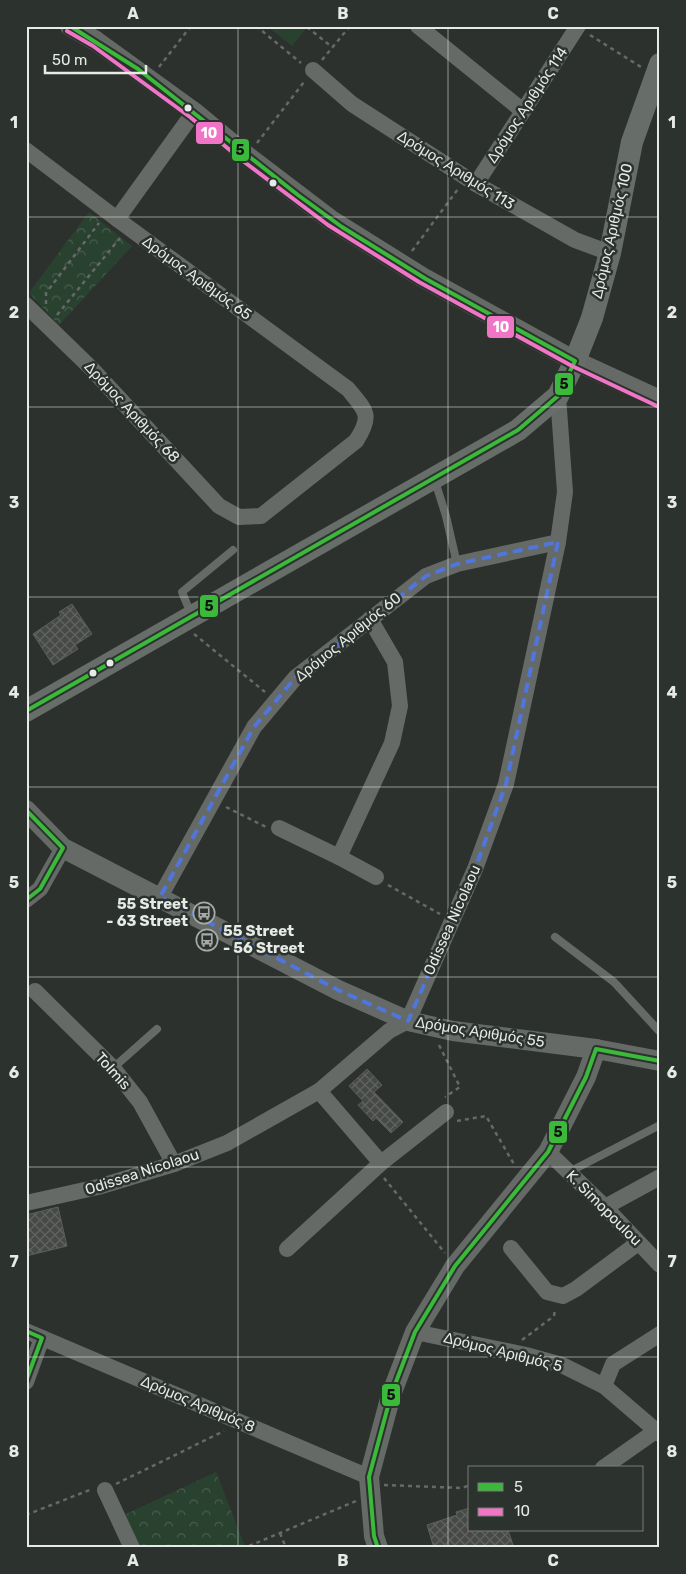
<svg xmlns="http://www.w3.org/2000/svg" width="686" height="1574" font-family="Rubik,sans-serif">
<defs>
<pattern id="park-crowns" width="20" height="18" patternUnits="userSpaceOnUse" patternTransform="scale(1.25)"><rect width="20" height="18" fill="#294230"/><path d="M2 6a3 3 0 1 1 6 0M12 15a3 3 0 1 1 6 0" fill="none" stroke="#485d4e"/></pattern>
<pattern id="building-cross-hatch" width="8" height="8" patternUnits="userSpaceOnUse" patternTransform="scale(1.25)"><rect width="8" height="8" fill="#464946"/><path d="M0 0l8 8M0 8l8-8" fill="none" stroke="#616361"/></pattern>
</defs>
<rect width="100%" height="100%" fill="#2d312e"/>
<path fill="#294230" d="M267,26h41l-16,20z"/>
<g fill="url(#park-crowns)">
<path d="M89,212l43,34 -73,79 -30,-32z"/>
<path d="M216,1472l28,72 -8,4h-100l-16,-31z"/>
</g>
<g fill="url(#building-cross-hatch)" stroke="#5b5e5c">
<path d="M72,604l20,30 -17,11 3,4 -25,16 -20,-31 28,-19 -2,-3z"/>
<path d="M367,1069l15,16 -8,7 29,30 -12,11 -15,-15 -3,3 -15,-16 5,-4 -14,-15z"/>
<path d="M58,1207l9,39 -41,10v-41z"/>
<path d="M470,1508v22h38l5,15 -10,3h-69l-7,-23 30,-10 -1,-3z"/>
</g>
<g fill="none" stroke-linecap="round" stroke-linejoin="round">
<g stroke="#666967" stroke-width="2.5" stroke-dasharray="4 4" stroke-linecap="butt">
<path d="M256,26l45,37"/>
<path d="M307,27l25,20"/>
<path d="M590,35l51,32"/>
<path d="M322,60l28,-34"/>
<path d="M159,67l32,-41"/>
<path d="M257,143l47,-61"/>
<path d="M412,251l46,-62"/>
<path d="M46,304v-11l53,-70"/>
<path d="M57,315l63,-77"/>
<path d="M194,634l71,58"/>
<path d="M226,807l40,20"/>
<path d="M388,885l52,29"/>
<path d="M439,1045l21,42 -15,10"/>
<path d="M457,1121l29,-5 29,50"/>
<path d="M384,1178l61,75"/>
<path d="M522,1340l32,-24 1,-7"/>
<path d="M116,1484l108,-53"/>
<path d="M384,1485l78,3 8,-3"/>
<path d="M26,1515l66,-26"/>
<path d="M280,1533l6,15"/>
<path d="M249,1546l107,-45"/>
</g>
<g stroke="#656a66" stroke-width="8">
<path d="M435,481l11,35 11,48"/>
<path d="M191,614l-9,-22 51,-42"/>
<path d="M555,937l59,45 46,50"/>
<path d="M113,1068l44,-39"/>
<path d="M569,1172l91,-47"/>
</g>
<g stroke="#656a66" stroke-width="16">
<path d="M418,26l105,85"/>
<path d="M313,70l39,34 124,80 99,56 35,13"/>
<path d="M26,150l91,69 231,170c18,22 25,26 8,52l-95,75 -22,1 -20,-11 -128,-138 -65,-63"/>
<path d="M476,184l102,-158"/>
<path d="M117,219l77,-107"/>
<path d="M279,828l60,29 37,20"/>
<path d="M339,857l53,-114 8,-37 -5,-44 -25,-43"/>
<path d="M160,897l94,-170 42,-50 130,-101 31,-12 101,-22"/>
<path d="M26,900l14,-11 23,-41"/>
<path d="M35,991l78,77 27,34 34,62"/>
<path d="M319,1091l62,72"/>
<path d="M548,1152l57,55 55,58"/>
<path d="M26,1203l72,-16 76,-23 53,-21 92,-52 70,-60 19,-10 67,-152 31,-85 52,-242 7,-50 -7,-96"/>
<path d="M605,1207l55,-30"/>
<path d="M511,1248l36,44 16,4 13,-7 62,-46"/>
<path d="M287,1249l94,-86 65,-51"/>
<path d="M26,1331l343,146"/>
<path d="M415,1332l111,23 36,10 42,21 56,48"/>
<path d="M26,1382l16,-44"/>
<path d="M604,1386l9,-22 47,-30"/>
<path d="M603,1468l54,-38"/>
<path d="M105,1490l27,58"/>
</g>
<g stroke="#656a66" stroke-width="20">
<path d="M70,26l26,15 98,71 53,44 84,64 91,57 153,84 85,39"/>
<path d="M26,810l37,38 275,142 70,31 45,10 143,18 64,12"/>
<path d="M378,1548l-4,-12 -5,-59 22,-82 24,-63 40,-66 93,-114 38,-75 10,-28"/>
</g>
<path stroke="#676d69" stroke-width="22" d="M26,711l492,-281 40,-34 17,-35 17,-43 18,-65 22,-111 28,-78"/>
<g stroke="#2c322d" stroke-width="8">
<g id="bus-1">
<path d="M26,711l492,-281 40,-34 17,-35 -149,-82 -84,-52 -44,-32 -160,-126 -68,-43"/>
<path d="M26,810l37,38 -23,41 -14,11"/>
<path d="M26,1331l16,7 -16,43"/>
<path d="M378,1548l-4,-12 -5,-59 22,-82 24,-63 40,-66 93,-114 38,-75 10,-28 64,12"/>
</g>
</g>
<g stroke="#2c322d" stroke-width="8">
<path id="bus-2" d="M67,31l26,15 97,71 53,44 85,64 91,57 153,84 85,40"/>
</g>
<use href="#bus-1" stroke="#3ab93a" stroke-width="4"/>
<use href="#bus-2" stroke="#f075c6" stroke-width="4"/>
</g>
<path fill="none" stroke="#5075dc" stroke-width="4" stroke-dasharray="10 6" stroke-linejoin="round" d="M558,542l-52,242 -31,85 -67,152 -70,-31 -178,-93 94,-170 42,-50 130,-101 31,-12z"/>
<path fill="none" stroke="#e7ebe7" stroke-width="1" stroke-opacity="0.55" d="M238,26v1522M448,26v1522M26,217h634M26,407h634M26,597h634M26,787h634M26,977h634M26,1167h634M26,1357h634"/>
<defs>
<g id="bus-ring" transform="scale(1.125)"><circle r="9.5" fill="#2c322d" stroke="#a6aaa6" stroke-width="1.5"/><path d="M-5-6H5V4H4V6H2V4H-2V6H-4V4H-5ZM-3.5-4V0h7V-4ZM-3.5 1.2v1.5H-2V1.2ZM2 1.2v1.5H3.5V1.2Z" fill="#a6aaa6"/></g>
</defs>
<g fill-rule="evenodd">
<use href="#bus-ring" x="204" y="913"/>
<use href="#bus-ring" x="207" y="940"/>
</g>
<g fill="#e7ebe7" stroke="#2c322d" stroke-width="2">
<circle cx="188" cy="108" r="4.5"/>
<circle cx="273" cy="183" r="4.5"/>
<circle cx="110" cy="663" r="4.5"/>
<circle cx="93" cy="673" r="4.5"/>
</g>
<g text-anchor="middle" dominant-baseline="central" stroke-width="5" stroke-linejoin="round" paint-order="stroke">
<g font-size="15" fill="#e7ebe7" stroke="#2c322d">
<text transform="translate(527 105) rotate(-57)">Δρόμος Αριθμός 114</text>
<text transform="translate(456 170) rotate(32)">Δρόμος Αριθμός 113</text>
<text transform="translate(612 231) rotate(-77)">Δρόμος Αριθμός 100</text>
<text transform="translate(197 278) rotate(36)">Δρόμος Αριθμός 65</text>
<text transform="translate(132 412) rotate(47)">Δρόμος Αριθμός 68</text>
<text transform="translate(348 637) rotate(-39)">Δρόμος Αριθμός 60</text>
<text transform="translate(452 920) rotate(-66)">Odissea Nicolaou</text>
<text transform="translate(480 1032) rotate(9)">Δρόμος Αριθμός 55</text>
<text transform="translate(113 1071) rotate(48)">Tolmis</text>
<text transform="translate(142 1172) rotate(-18)">Odissea Nicolaou</text>
<text transform="translate(604 1208) rotate(45)">K. Simopoulou</text>
<text transform="translate(503 1352) rotate(14)">Δρόμος Αριθμός 5</text>
<text transform="translate(198 1404) rotate(23)">Δρόμος Αριθμός 8</text>
</g>
<g font-size="15" font-weight="bold" fill="#e7ebe7" stroke="#2c322d" text-anchor="end">
<text x="188" y="904">55 Street<tspan x="188" dy="17">- 63 Street</tspan></text>
<text x="223" y="931" text-anchor="start">55 Street<tspan x="223" dy="17">- 56 Street</tspan></text>
</g>
</g>
<g stroke="#2c322d" stroke-width="2">
<rect x="195" y="121" width="29" height="24" rx="5" fill="#f075c6"/>
<rect x="231" y="138" width="19" height="24" rx="5" fill="#3ab93a"/>
<rect x="486" y="315" width="29" height="24" rx="5" fill="#f075c6"/>
<rect x="554" y="372" width="20" height="24" rx="5" fill="#3ab93a"/>
<rect x="199" y="594" width="20" height="24" rx="5" fill="#3ab93a"/>
<rect x="548" y="1120" width="20" height="24" rx="5" fill="#3ab93a"/>
<rect x="381" y="1383" width="20" height="24" rx="5" fill="#3ab93a"/>
</g>
<g font-size="14" text-anchor="middle" font-weight="bold" fill="#fff">
<text x="209" y="138">10</text>
<text x="501" y="332">10</text>
</g>
<g font-size="14" text-anchor="middle" font-weight="bold" fill="#111">
<text x="240" y="155">5</text>
<text x="564" y="389">5</text>
<text x="209" y="611">5</text>
<text x="558" y="1137">5</text>
<text x="391" y="1400">5</text>
</g>
<rect width="686" height="1574" fill="none" stroke="#2c322d" stroke-width="55"/>
<rect x="468" y="1466" width="175" height="65" fill="#2c322d" stroke="#777c77"/>
<rect x="478" y="1483" width="25" height="8" fill="#3ab93a" stroke="#777c77"/>
<text x="514" y="1492" font-size="15" fill="#e7ebe7">5</text>
<rect x="478" y="1508" width="25" height="8" fill="#f075c6" stroke="#777c77"/>
<text x="514" y="1516" font-size="15" fill="#e7ebe7">10</text>
<path d="M45 65v8h101v-8" fill="none" stroke="#e7ebe7" stroke-width="2.5"/>
<text x="52" y="65" font-size="15" fill="#e7ebe7" stroke="#2c322d" stroke-width="4" paint-order="stroke">50 m</text>
<rect x="28" y="28" width="630" height="1518" fill="none" stroke="#e7ebe7" stroke-width="2"/>
<g font-size="16" text-anchor="middle" font-weight="bold" fill="#e7ebe7">
<text x="133" y="19">A</text>
<text x="343" y="19">B</text>
<text x="553" y="19">C</text>
<text x="14" y="128">1</text>
<text x="672" y="128">1</text>
<text x="14" y="318">2</text>
<text x="672" y="318">2</text>
<text x="14" y="508">3</text>
<text x="672" y="508">3</text>
<text x="14" y="698">4</text>
<text x="672" y="698">4</text>
<text x="14" y="888">5</text>
<text x="672" y="888">5</text>
<text x="14" y="1078">6</text>
<text x="672" y="1078">6</text>
<text x="14" y="1267">7</text>
<text x="672" y="1267">7</text>
<text x="14" y="1457">8</text>
<text x="672" y="1457">8</text>
<text x="133" y="1566">A</text>
<text x="343" y="1566">B</text>
<text x="553" y="1566">C</text>
</g>
</svg>
